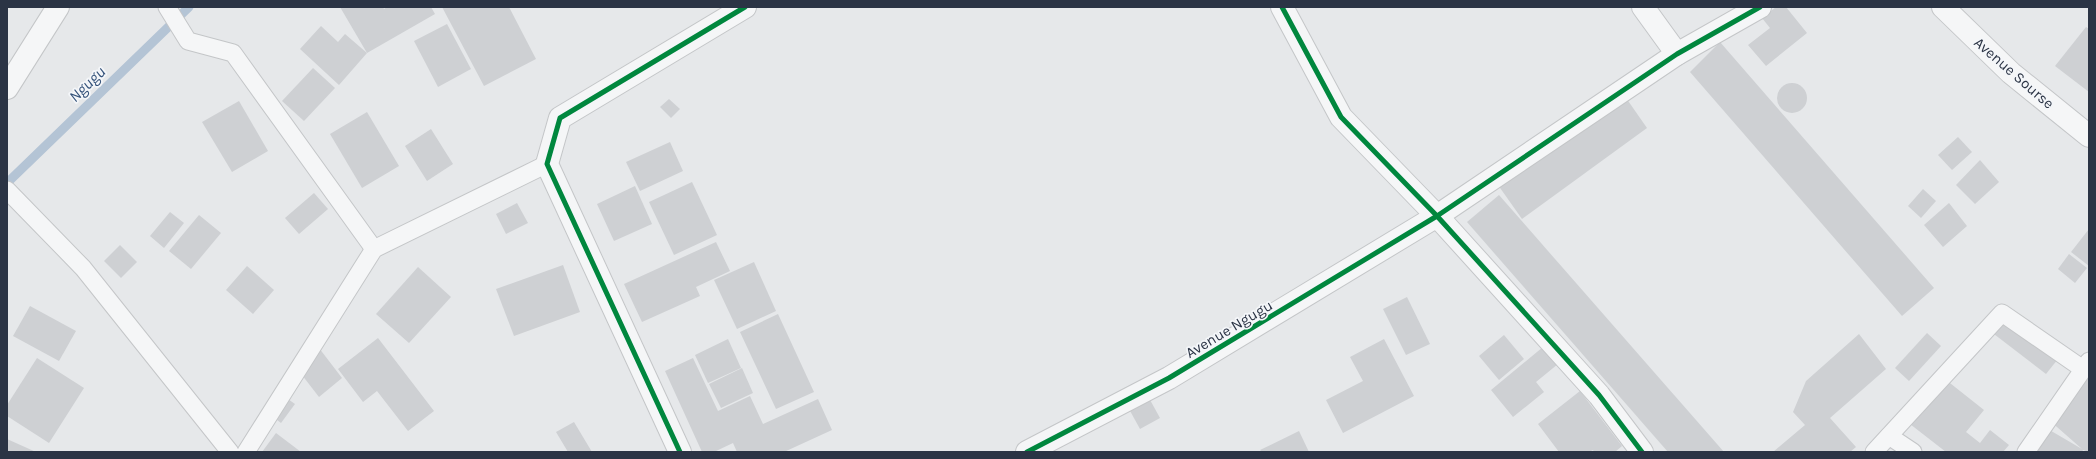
<svg xmlns="http://www.w3.org/2000/svg" width="2096" height="459" font-family="Karla,sans-serif">
<rect width="100%" height="100%" fill="#e6e8ea"/>
<g fill="none" stroke-linecap="round" stroke-linejoin="round">
<path stroke="#b4c4d5" stroke-width="9" d="M7,183l182,-176"/>
</g>
<g fill="#ced0d3">
<path d="M340,7h43l1,2 3,-2h44l4,7 -68,39z"/>
<path d="M442,7h67l27,52 -52,27z"/>
<path d="M1776,7h10l21,26 -41,33 -18,-21 22,-17 -8,-10z"/>
<path d="M447,24l24,45 -33,18 -24,-46z"/>
<path d="M321,26l17,16 7,-8 22,19 -28,32 -39,-36z"/>
<path d="M2086,27l3,2v63l-34,-26z"/>
<path d="M1720,42l214,246 -32,28 -212,-244z"/>
<path d="M313,68l22,20 -31,33 -22,-20z"/>
<circle cx="1792" cy="98" r="15"/>
<path d="M1624,95l23,33 -125,91 -24,-34z"/>
<path d="M669,99l11,10 -9,9 -11,-11z"/>
<path d="M239,101l29,50 -36,21 -30,-50z"/>
<path d="M367,112l32,54 -37,22 -32,-54z"/>
<path d="M431,129l22,35 -26,17 -22,-35z"/>
<path d="M1958,137l14,15 -20,18 -14,-15z"/>
<path d="M670,142l13,29 -43,20 -14,-29z"/>
<path d="M1980,160l19,22 -24,22 -19,-19z"/>
<path d="M692,182l25,53 -43,20 -25,-53z"/>
<path d="M635,186l17,38 -38,17 -17,-37z"/>
<path d="M1923,189l13,12 -15,17 -13,-12z"/>
<path d="M314,193l14,16 -29,25 -14,-16z"/>
<path d="M1499,195l225,257h-56l-201,-230z"/>
<path d="M517,203l11,20 -22,11 -10,-20z"/>
<path d="M1949,203l18,23 -24,21 -19,-22z"/>
<path d="M170,212l14,11 -20,25 -14,-12z"/>
<path d="M199,215l22,18 -30,36 -22,-18z"/>
<path d="M2089,229v37l-18,-14z"/>
<path d="M716,242l14,29 -34,16 4,9 -58,26 -18,-38z"/>
<path d="M120,245l17,17 -16,16 -17,-17z"/>
<path d="M2069,254l18,14 -12,15 -17,-14z"/>
<path d="M754,262l22,49 -39,18 -23,-49z"/>
<path d="M563,265l17,47 -66,24 -18,-47z"/>
<path d="M247,266l27,24 -21,24 -27,-24z"/>
<path d="M418,267l33,30 -42,46 -33,-29z"/>
<path d="M1407,297l23,47 -24,11 -23,-46z"/>
<path d="M30,306l46,25 -17,30 -46,-25z"/>
<path d="M2005,311l57,43 -16,20 -56,-43z"/>
<path d="M778,314l36,78 -38,17 -36,-77z"/>
<path d="M1927,333l14,13 -32,35 -14,-13z"/>
<path d="M1859,334l27,35 -56,49 26,29 -6,5h-77l32,-27 -12,-13 13,-31z"/>
<path d="M1504,335l20,24 -25,21 -20,-24z"/>
<path d="M378,338l56,73 -26,20 -31,-40 -14,11 -25,-33z"/>
<path d="M728,339l13,29 -33,15 -13,-28z"/>
<path d="M1384,339l30,57 -71,37 -17,-33 37,-19 -13,-24z"/>
<path d="M1543,347l15,17 -22,18 8,10 -31,25 -22,-27z"/>
<path d="M319,348l23,30 -23,19 -24,-31z"/>
<path d="M37,358l47,30 -35,55 -42,-27v-11z"/>
<path d="M693,358l25,53 32,-15 13,28 55,-25 14,31 -48,22h-47l-4,-9 -19,9h-12l-37,-81z"/>
<path d="M742,368l11,25 -32,15 -12,-24z"/>
<path d="M1936,372l48,38 -18,22 14,11 10,-13 19,15 -6,7h-57l-45,-35z"/>
<path d="M2089,375v77l-6,-2 -1,2h-57l16,-27 41,24 -33,-29z"/>
<path d="M1580,391l42,55 -7,6h-21l-1,-2 -4,2h-30l-21,-28z"/>
<path d="M278,392l17,12 -14,19 -17,-13z"/>
<path d="M1149,398l11,20 -20,11 -11,-20z"/>
<path d="M574,422l18,30h-24l-12,-20z"/>
<path d="M1299,431l10,21h-47l-2,-2z"/>
<path d="M276,433l25,19h-39z"/>
<path d="M7,439l29,13h-29z"/>
</g>
<g fill="none" stroke-linecap="round" stroke-linejoin="round">
<g stroke="#c4c6c8" stroke-width="19">
<g id="service">
<path d="M167,7l21,34 45,12 141,196"/>
<path d="M7,190l76,78 147,184"/>
<path d="M1889,436l24,16"/>
<path d="M246,452l128,-203 173,-85"/>
<path d="M1874,452l128,-139 81,56"/>
<path d="M2026,452l63,-91"/>
</g>
</g>
<g stroke="#c4c6c8" stroke-width="24">
<g id="minor">
<path d="M1282,7l59,110 96,99 162,179 43,57"/>
<path d="M1643,7l34,47"/>
<path d="M1943,7l68,66 78,63"/>
<path d="M7,88l51,-81"/>
<path d="M680,452l-133,-288 13,-46 185,-111"/>
<path d="M1027,452l142,-74 268,-162 240,-162 83,-47"/>
</g>
</g>
<use href="#service" stroke="#f5f6f7" stroke-width="17"/>
<use href="#minor" stroke="#f5f6f7" stroke-width="22"/>
<g stroke="#f4f6f9" stroke-width="8">
<g id="cycleway">
<path d="M1282,7l59,110 96,99 162,179 43,57"/>
<path d="M680,452l-133,-288 13,-46 185,-111"/>
<path d="M1027,452l142,-74 268,-162 240,-162 83,-47"/>
</g>
</g>
<use href="#cycleway" stroke="#00873e" stroke-width="5"/>
</g>
<g text-anchor="middle" dominant-baseline="central" stroke-width="3.5" stroke-linejoin="round" paint-order="stroke">
<g font-size="15" fill="#2b3445" stroke="#f4f6f9">
<text transform="translate(2014 73) rotate(41)">Avenue Sourse</text>
<text transform="translate(1229 329) rotate(-31)">Avenue Ngugu</text>
</g>
<g font-size="16" font-style="italic" fill="#34527a" stroke="#f4f6f9">
<text transform="translate(87 84) rotate(-44)">Ngugu</text>
</g>
</g>
<rect width="2096" height="459" fill="none" stroke="#2b3445" stroke-width="16"/>
</svg>
